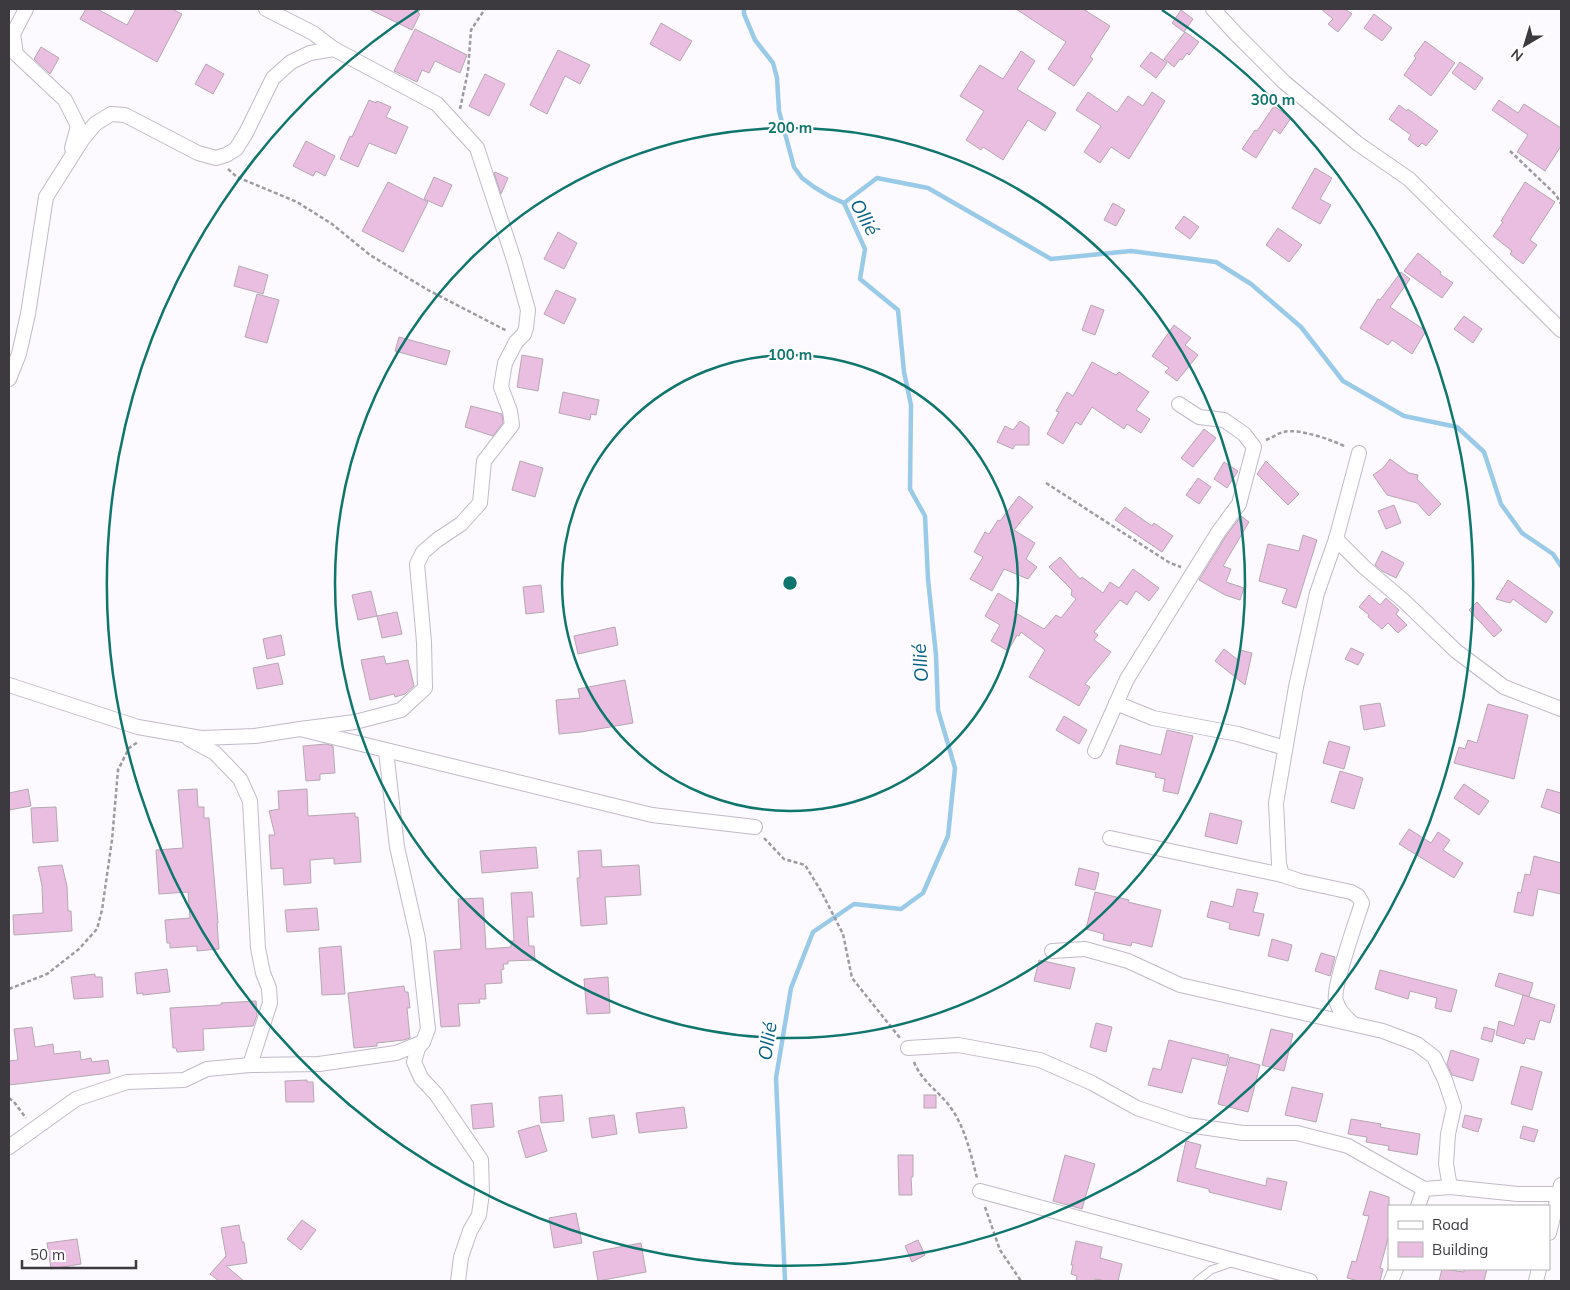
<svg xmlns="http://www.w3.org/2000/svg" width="1570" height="1290" font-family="Mulish,sans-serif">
<rect width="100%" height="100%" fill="#fcf9ff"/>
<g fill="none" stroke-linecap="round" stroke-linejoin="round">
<g stroke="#99cbe9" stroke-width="4.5">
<path d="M744,9v5l11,26 18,23 4,15 2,33 15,56 8,11 12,9 15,9 15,7 21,46 -5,30 38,31 6,62 7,33 -1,84 15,27 3,63 8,76 2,55 17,58 -7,68 -25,57 -22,16 -47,-5 -41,28 -22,56 -15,90 9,203"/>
<path d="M844,203l33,-25 51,10 123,71 80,-8 85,11 35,22 50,43 42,54 61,35 53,11 27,25 17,52 21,29 31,21 8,12"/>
</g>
</g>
<g fill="#eabee0" stroke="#b5a8b1">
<path d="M86,9h11l30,16 9,-16h36l10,5 -25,48 -77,-43z"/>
<path d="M369,9h51l-2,4 2,1 -8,16z"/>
<path d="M1016,9h67l27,17 -20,31 3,2 -19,27 -26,-17 18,-27z"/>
<path d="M1321,9h24l7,5 -14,18 -10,-8 5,-5z"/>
<path d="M1181,10l12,9 -9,13 -12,-9z"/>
<path d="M1374,14l18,14 -10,13 -18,-13z"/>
<path d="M661,23l31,18 -12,20 -30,-17z"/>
<path d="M415,29l52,26 -7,18 -25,-12 -6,12 -7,-3 -5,12 -23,-11z"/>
<path d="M1185,32l14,10 -10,13 -2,-2 -5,7 -2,-1 -6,8 -10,-8z"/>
<path d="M1425,41l30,22 -24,33 -27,-21 12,-17 -2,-2z"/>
<path d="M41,47l18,11 -9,16 -16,-15z"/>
<path d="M558,50l32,15 -10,19 -15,-8 -18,38 -17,-9z"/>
<path d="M1021,51l14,10 -18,28 39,24 -11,18 -17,-11 -25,40 -20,-13 -2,3 -15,-10 18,-29 -24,-15 20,-31 23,14z"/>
<path d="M1151,52l16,11 -11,15 -16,-12z"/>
<path d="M1460,62l23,16 -8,12 -23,-17z"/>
<path d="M206,64l18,10 -11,20 -18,-10z"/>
<path d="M485,74l20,10 -16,32 -20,-10z"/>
<path d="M1088,92l29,20 11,-16 15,10 9,-14 13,9 -36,58 -18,-12 -11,16 -16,-11 17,-26 -25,-16z"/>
<path d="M369,100l7,3 1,-2 14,6 -5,10 22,10 -12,27 -27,-11 -11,24 -18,-8 10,-23 2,1z"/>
<path d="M1499,100l19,13 6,-9 37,24v18l-16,25 -28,-19 11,-17 -36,-25z"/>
<path d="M1399,105l8,6 1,-2 30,22 -12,15 -4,-3 -4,4 -10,-8 3,-4 -22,-16z"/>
<path d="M1274,106l17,12 -11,16 -6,-5 -18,29 -14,-9 13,-19 2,1z"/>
<path d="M306,141l29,15 -10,20 -9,-5 -3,5 -20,-10z"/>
<path d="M1315,168l17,10 -12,21 11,6 -11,19 -28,-16z"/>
<path d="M495,172l13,6 -7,16 -7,-21z"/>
<path d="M434,177l18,8 -10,22 -18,-8z"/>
<path d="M388,182l40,20 -25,50 -41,-21z"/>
<path d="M1525,182l30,20 -25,38 7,5 -14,19 -13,-10 2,-3 -19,-15 10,-14 -2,-1z"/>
<path d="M1113,203l12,7 -9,16 -12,-6z"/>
<path d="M1184,216l15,11 -9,12 -15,-11z"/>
<path d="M1278,228l24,17 -13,17 -23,-17z"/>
<path d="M558,232l19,11 -13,26 -20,-10z"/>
<path d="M1418,253l23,19 -1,2 13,9 -11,15 -38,-27z"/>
<path d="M239,266l29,9 -5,19 -29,-8z"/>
<path d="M1401,272l9,7 -20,28 36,24 -14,23 -20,-14 -4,5 -28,-17 18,-29 2,1z"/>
<path d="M556,290l20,9 -12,25 -20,-10z"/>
<path d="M257,294l22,6 -12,43 -22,-6z"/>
<path d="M1091,305l13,5 -9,25 -13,-5z"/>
<path d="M1464,316l18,13 -9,14 -19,-14z"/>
<path d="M1174,325l17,13 -6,7 13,10 -21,26 -12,-9 4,-4 -17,-12z"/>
<path d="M399,337l51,14 -4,14 -51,-14z"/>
<path d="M522,355l21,4 -5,32 -21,-4z"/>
<path d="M1092,362l24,13 3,-3 30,20 -13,18 14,9 -9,14 -14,-9 -3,5 -32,-22 -11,18 -5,-3 -13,22 -16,-10 12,-22 -3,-1 11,-19 6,4z"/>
<path d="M563,392l36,8 -3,15 -5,-1 -1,6 -31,-7z"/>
<path d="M471,406l31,8 1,9 -10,13 -28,-9z"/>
<path d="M1020,421l9,6v18h-14l-2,4 -16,-7 8,-16 8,4z"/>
<path d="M1204,429l12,9 -23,29 -12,-9z"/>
<path d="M1390,459l19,14 9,2 -1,4 24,25 -12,12 -12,-13 -30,-8 -14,-20 10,-7z"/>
<path d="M520,461l23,7 -8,29 -23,-7z"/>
<path d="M1266,461l33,33 -11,11 -31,-31z"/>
<path d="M1224,462l14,9 -11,17 -13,-9z"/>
<path d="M1198,478l13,9 -12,17 -13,-9z"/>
<path d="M1019,496l14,11 -19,23 21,13 -9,16 11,8 -9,12 -24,-10 -12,22 -22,-12 13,-22 -9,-5 11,-20 4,2 9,-14 2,1z"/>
<path d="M1394,505l7,18 -15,6 -8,-18z"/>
<path d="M1125,507l27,19 2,-3 19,13 -11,16 -47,-32z"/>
<path d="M1241,516l8,6 -26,44 8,3 -5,13 18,6 -4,12 -15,-5 -26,-15 27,-44z"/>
<path d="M1303,535l14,5 -21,68 -14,-5 5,-14 -28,-8 9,-37 31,7z"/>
<path d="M1382,551l22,12 -8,15 -14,-7 -7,-6z"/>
<path d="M1060,557l20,22 2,-2 21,16 7,-11 9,6 14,-19 26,19 -10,13 -13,-10 -9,14 -7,-5 -26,32 4,3 -4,5 17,12 -26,32 5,3 -11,19 -50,-29 16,-27 -24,-18 -2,4 -2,-1 -9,16 -17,-10 9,-16 -15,-9 13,-23 20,12 -4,7 30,17 12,-14 5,3 15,-19 -5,-4 1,-5 -23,-23z"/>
<path d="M1508,580l45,32 -7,11 -33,-24 -3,4 -14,-4z"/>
<path d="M541,585l3,27 -18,2 -3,-27z"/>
<path d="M371,591l6,25 -19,4 -6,-25z"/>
<path d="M1369,595l11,10 6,-7 13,12 -3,4 11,11 -9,8 -10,-10 -6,6 -14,-12 1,-2 -10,-8z"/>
<path d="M1477,602l25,28 -8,7 -25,-27z"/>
<path d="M397,612l5,22 -20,4 -5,-22z"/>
<path d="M615,627l3,18 -40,9 -4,-18z"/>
<path d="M281,635l4,20 -18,4 -4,-20z"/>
<path d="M1351,648l13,6 -6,11 -13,-6z"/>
<path d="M1224,649l14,11 2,-10 12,3 -7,32 -30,-24z"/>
<path d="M384,656l2,8 22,-4 6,26 -9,8 -10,3 -1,-3 -24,6 -9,-40z"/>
<path d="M278,663l5,21 -26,5 -4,-21z"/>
<path d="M625,680l8,43 -52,9 -22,2 -3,-34 24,-2 -2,-9z"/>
<path d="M1380,703l5,23 -21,4 -4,-24z"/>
<path d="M1488,704l40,11 -14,64 -60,-16 5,-16 6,2 3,-9 9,3z"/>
<path d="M1064,716l23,14 -8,14 -23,-14z"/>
<path d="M1167,730l26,6 -15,58 -15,-3 2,-12 -10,-2 1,-4 -40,-9 4,-19 41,10z"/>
<path d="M1329,741l21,6 -6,22 -21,-6z"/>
<path d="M326,744l7,2 2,27 -15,1v6l-14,1 -3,-35z"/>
<path d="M1340,771l23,7 -9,31 -23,-7z"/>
<path d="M1464,784l25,17 -10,14 -25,-17z"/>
<path d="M28,789l3,17 -22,4v-17z"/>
<path d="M197,789l1,18h6v11h5l9,105h-1l2,26 -22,2v-5l-27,2v-5h-3l-2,-23 25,-2 -2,-26 -29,2 -3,-44 27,-2 -5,-58z"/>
<path d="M307,789l1,27 47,-3v4h3l3,45 -27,2v-6l-24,2 1,23 -27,2 -1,-17 -12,1 -2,-34h6l-6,-24 10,-2 -1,-18z"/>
<path d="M1547,789l14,4v21l-20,-7z"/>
<path d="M56,807l2,34 -25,2 -2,-35z"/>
<path d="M1210,813l32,8 -5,23 -32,-8z"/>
<path d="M1409,829l22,14 7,-11 12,8 -7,10 20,13 -9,15 -55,-34z"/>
<path d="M536,847l2,21 -56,5 -2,-22z"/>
<path d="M601,850l1,17 37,-2 2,30 -36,2 2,27 -26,2 -4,-48h3l-2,-27z"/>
<path d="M1534,856l27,7v31l-23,-5 -5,27 -19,-4 4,-20 3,1 4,-19 5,1z"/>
<path d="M62,865l5,21 1,25h3l1,20 -58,4 -1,-20 30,-2 -1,-27 -4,-19z"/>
<path d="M1079,868l20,5 -4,17 -20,-5z"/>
<path d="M1237,889l21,4 -5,19 11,2 -5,22 -30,-7 1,-6 -23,-6 4,-16 22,6z"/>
<path d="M532,892l2,25h-7l2,29h5l1,14 -27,1v3h-5l1,5 -3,1 1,13 -17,1 1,15h-7l1,4 -22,1 2,22 -19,1 -7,-76 27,-2 -3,-50 25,-1 3,51 25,-2v-6h3l-3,-48z"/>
<path d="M1095,892l34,8 -1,2 33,8 -9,37 -20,-5 -1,4 -28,-6 1,-6 -18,-5z"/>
<path d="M317,908l2,22 -32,2 -2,-22z"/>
<path d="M1272,939l20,6 -4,16 -20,-5z"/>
<path d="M341,946l4,48 -23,1 -3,-47z"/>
<path d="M1321,953l14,4 -5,19 -15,-5z"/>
<path d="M1039,960l36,8 -5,21 -36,-8z"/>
<path d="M167,969l3,23 -27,3v-2l-6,1 -2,-21z"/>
<path d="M1380,970l77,20 -6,22 -16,-4 2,-10 -27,-7 -2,8 -33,-10z"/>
<path d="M1499,973l34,10 -4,14 -34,-11z"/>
<path d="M95,974v3h7l1,20 -29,2 -3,-22z"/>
<path d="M608,977l2,36 -23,1 -3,-35z"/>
<path d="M404,986l1,6h3l2,16h-3l3,30 -6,2 -27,3v3l-23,2 -6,-55z"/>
<path d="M1523,995l32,10 -5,18 -10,-3 -6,20 -8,-2 -2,6 -28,-9 3,-14 15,5z"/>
<path d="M256,1001l1,14 -4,11 -50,3 1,21 -27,2 -1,-4h-3l-3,-40 51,-3v-2z"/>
<path d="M1096,1023l16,4 -6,25 -16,-5z"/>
<path d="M32,1027l3,20 18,-3 1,10 26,-3 1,9 10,-2 1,4 16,-2 2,13 -101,12v-24l9,-1 -4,-31z"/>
<path d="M1484,1027l11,3 -3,12 -11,-3z"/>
<path d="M1271,1029l22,5 -9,37 -22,-6z"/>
<path d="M1169,1040l60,15 -3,11 -34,-8 -10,35 -34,-8 5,-17 8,2z"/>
<path d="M1451,1050l28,9 -6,22 -21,-6 -5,-11z"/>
<path d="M1230,1057l30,8 -12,47 -30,-8z"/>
<path d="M1521,1066l21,6 -10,38 -21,-6z"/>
<path d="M307,1080v2h6l1,20h-28l-1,-21z"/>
<path d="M1292,1087l31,7 -7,28 -31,-7z"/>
<path d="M562,1095l2,26 -23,2 -2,-26z"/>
<rect x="924" y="1095" width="12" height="13"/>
<path d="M492,1103l2,24 -21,2 -2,-24z"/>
<path d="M684,1107l3,21 -48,5 -3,-20z"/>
<path d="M614,1115l3,19 -25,4 -3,-20z"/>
<path d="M1465,1115l17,4 -4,13 -16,-5z"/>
<path d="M1351,1119l30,5 -1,3 40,7 -3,21 -29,-5 1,-4 -23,-4 1,-5 -19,-3z"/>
<path d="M539,1125l8,26 -21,7 -8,-27z"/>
<path d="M1523,1126l15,4 -4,12 -14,-4z"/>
<path d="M1186,1141l15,4 -6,23 71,18 1,-8 20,4 -6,28 -72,-18v-3l-32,-8z"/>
<path d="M898,1155h15v22h-2l1,18h-13z"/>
<path d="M1065,1155l30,9 -13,45 -29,-8z"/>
<path d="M1370,1191l19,6v38l-9,33 3,1 -3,12h-21l-12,-3 5,-17 4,1 13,-46 -6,-1z"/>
<path d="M576,1213l6,30 -28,5 -5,-30z"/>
<path d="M302,1220l14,10 -15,20 -14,-11z"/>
<path d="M239,1225l3,17h2l3,21 -21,3 18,15h-25l-9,-7 16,-18 -5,-28z"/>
<path d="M77,1239l4,25 -30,5 -4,-26z"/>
<path d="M918,1240l7,15 -13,7 -7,-16z"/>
<path d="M1076,1241l26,6 -2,11 22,6 -4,17h-12l-11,-2 -1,2h-18l1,-5 -6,-2 2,-9h-2z"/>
<path d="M641,1243l5,29 -48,9 -5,-29z"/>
<path d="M1442,1269l22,3v-3h23l-3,12h-45z"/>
</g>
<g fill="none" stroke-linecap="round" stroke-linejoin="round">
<g stroke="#c1bac8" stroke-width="9">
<path id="service" d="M1197,1281l14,-11 23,-8"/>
</g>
<g stroke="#c1bac8" stroke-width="16">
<g id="minor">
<path d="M26,9l-13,25 3,20 49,46 13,26 -6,22"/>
<path d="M266,9l47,24 21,16 103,55 40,44 37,112 14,50 -2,18 -2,6 -8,8 -11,21 -4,24 9,24 2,14 -28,36 -4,42 -19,21 -24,16 -14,12 -6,12 7,78 1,46 -24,22 -46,12 -55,7"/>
<path d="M1213,9l23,25 48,48 73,61 52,36 152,151"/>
<path d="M9,379l10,-25 9,-40 18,-117 36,-57 13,-16 16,-10 14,1 73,38 18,5 10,-3 10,-6 10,-16 27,-55 18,-16 19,-9 24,-4"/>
<path d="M1336,539l28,28 40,34 52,50 48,36 57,22"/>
<path d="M9,685l129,42 63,11 54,-2 45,-7 352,86 103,12"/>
<path d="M1116,703l37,15 85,16 47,14"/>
<path d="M189,739l26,14 25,26 10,22 8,147 5,25 6,15 1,15 -20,62"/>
<path d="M1095,751l32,-72 92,-148 20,-27 15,-57 -10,-13 -20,-14 -25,-3 -20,-13"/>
<path d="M1110,838l172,37 18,6 51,11 7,4 4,7c-5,16 -30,86 -26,98 3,10 9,15 16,22"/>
<path d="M1282,875l-3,-11 -3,-61 20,-116 21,-94 19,-54 23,-86"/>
<path d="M1052,951l33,-2 43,12 52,24 203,46 34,13 17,13 11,23 9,27 -6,27 -2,30 4,23"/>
<path d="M423,1042l-5,6 -4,14 7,16 15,16 45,66 1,33 -3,22 -9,16 -9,26 -3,24"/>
<path d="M908,1048l50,-3 82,15 52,23 45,25 51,17 55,8h54l51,13 76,43 26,-2 68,7h43"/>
<path d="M9,1147l67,-48 51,-17 57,-2 23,-11 43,-4 69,-1 77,-11 27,-11 5,-13 -10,-90 -21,-92 -11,-96"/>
<path d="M980,1191l330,90"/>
<path d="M1418,1206l6,-17"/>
<path d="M1549,1233l12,-48"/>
<path d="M1391,1281l5,-12"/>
<path d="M1536,1281l3,-12"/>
</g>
</g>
<g stroke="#9d9aa0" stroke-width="2.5" stroke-dasharray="4 2.5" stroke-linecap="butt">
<path d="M460,109l8,-38 3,-41 14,-21"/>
<path d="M1510,151l46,44 5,9"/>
<path d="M228,169l9,8 60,25 35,22 38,31 58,35 79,41"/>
<path d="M1266,440c6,-2 12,-7 18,-8 14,-4 49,8 62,15"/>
<path d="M1046,483l124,80 11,4"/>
<path d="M764,838l20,21 21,6 16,26 22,43 9,44 48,60"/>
<path d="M9,989l38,-15 32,-25 18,-20 5,-19 10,-70 6,-70 11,-22 9,-6"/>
<path d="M914,1062c8,21 28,31 39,49 13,20 18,44 24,67"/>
<path d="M9,1098l5,4 12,16"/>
<path d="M985,1207l15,43 21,31"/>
</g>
<use href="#service" stroke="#fff" stroke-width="7"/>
<use href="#minor" stroke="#fff" stroke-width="14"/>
</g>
<g fill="none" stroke="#0f766e" stroke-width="2.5">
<circle cx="790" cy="583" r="228"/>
<circle cx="790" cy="583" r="455"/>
<path d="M1162 10A683 683 0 1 1 418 10"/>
</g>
<g text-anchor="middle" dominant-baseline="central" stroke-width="4" stroke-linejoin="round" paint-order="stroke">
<g font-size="19" font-style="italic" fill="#055f86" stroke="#fff">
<text transform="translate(865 217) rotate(61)">Ollié</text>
<text transform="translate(920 663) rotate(-94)">Ollié</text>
<text transform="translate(767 1041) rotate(-81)">Ollié</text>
</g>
</g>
<circle cx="790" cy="583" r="8" fill="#0f766e" stroke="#fff" stroke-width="2.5"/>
<g font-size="15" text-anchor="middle" font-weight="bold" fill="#0f766e" stroke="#fff" stroke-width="4" stroke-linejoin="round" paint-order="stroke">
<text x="1273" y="105">300 m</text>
<text x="790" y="133">200 m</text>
<text x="790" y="360">100 m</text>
</g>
<rect width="1570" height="1290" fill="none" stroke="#3c3a3f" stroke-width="20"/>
<rect x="1388" y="1205" width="162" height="65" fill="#ffffff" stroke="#b1b0b2"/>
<rect x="1398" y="1221" width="25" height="8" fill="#ffffff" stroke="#b1b0b2"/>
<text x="1432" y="1230" font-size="15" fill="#3c3a3f">Road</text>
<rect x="1398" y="1242" width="25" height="15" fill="#eabee0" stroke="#b1b0b2"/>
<text x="1432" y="1255" font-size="15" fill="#3c3a3f">Building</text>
<g transform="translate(1525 45) rotate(218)" stroke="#ffffff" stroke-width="4" paint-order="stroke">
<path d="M0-4L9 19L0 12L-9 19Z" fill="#3c3a3f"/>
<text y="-8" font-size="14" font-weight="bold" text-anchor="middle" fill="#3c3a3f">N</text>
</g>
<path d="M22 1260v8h114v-8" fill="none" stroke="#3c3a3f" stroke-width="2.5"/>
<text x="30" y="1260" font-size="15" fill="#3c3a3f" stroke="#ffffff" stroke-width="4" paint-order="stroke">50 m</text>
</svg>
